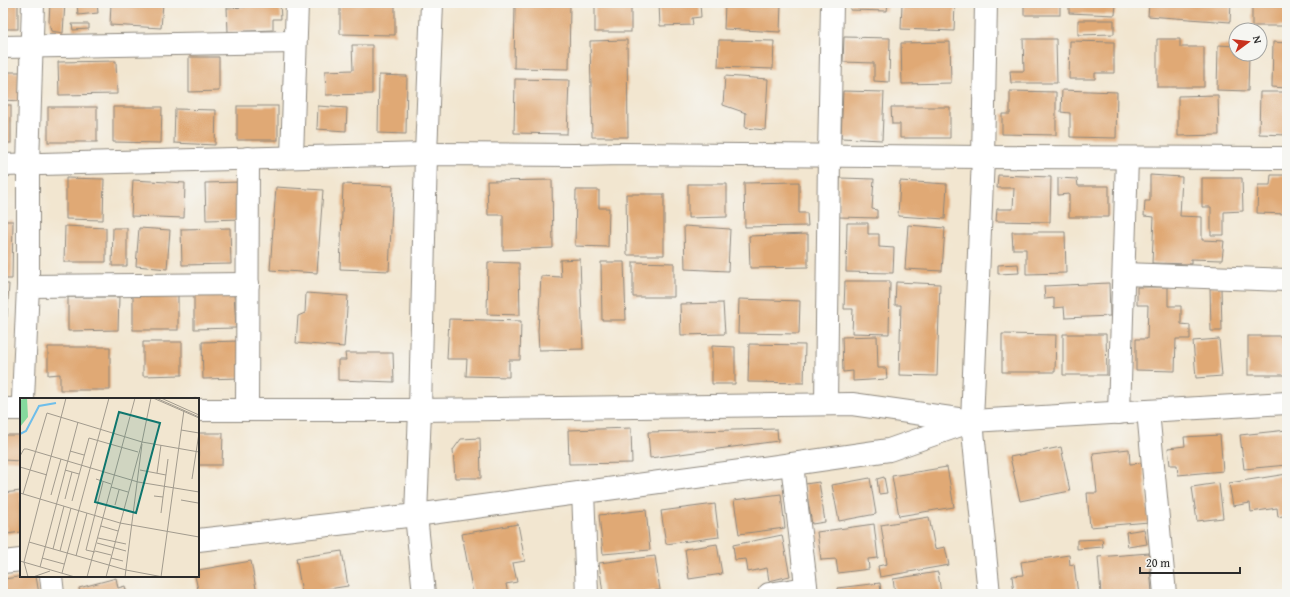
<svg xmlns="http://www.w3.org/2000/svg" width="1290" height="597" font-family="'Gentium Book Plus',serif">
<rect width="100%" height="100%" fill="#f6f6f2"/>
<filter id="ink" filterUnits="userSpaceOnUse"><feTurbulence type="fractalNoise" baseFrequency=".025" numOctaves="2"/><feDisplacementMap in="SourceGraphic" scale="8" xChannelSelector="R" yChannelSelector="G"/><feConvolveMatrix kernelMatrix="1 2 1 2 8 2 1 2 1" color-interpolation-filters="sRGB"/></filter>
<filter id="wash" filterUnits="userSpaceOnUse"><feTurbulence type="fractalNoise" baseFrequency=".012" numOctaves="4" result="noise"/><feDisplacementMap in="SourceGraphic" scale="16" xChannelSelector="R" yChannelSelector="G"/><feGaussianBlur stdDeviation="0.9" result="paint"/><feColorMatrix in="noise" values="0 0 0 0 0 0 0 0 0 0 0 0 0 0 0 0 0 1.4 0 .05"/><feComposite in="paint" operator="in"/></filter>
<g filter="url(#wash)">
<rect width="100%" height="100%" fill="#f2e6d0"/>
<g id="blocks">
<g fill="#e0a975">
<rect x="3" y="3" width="15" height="26"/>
<path d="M50,3h15l-2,30 -12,-2 -2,-9z"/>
<path d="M77,3h20l1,10 -20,2z"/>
<path d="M111,3h52l-2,25 -51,-3z"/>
<path d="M245,3h35l1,16h-8v11l-45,2 -1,-24 18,-1z"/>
<path d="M340,3h55v32l-55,-1z"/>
<path d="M515,3h55l-1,66 -55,-1z"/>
<rect x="595" y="3" width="36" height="29"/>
<path d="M659,3h41l1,14 -9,1 1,7 -33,1z"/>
<path d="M725,3h56l-1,29 -56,-3z"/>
<path d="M851,3h37l-1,8 -37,-1z"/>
<path d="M902,3h53l-1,28 -53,-2z"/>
<rect x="1024" y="3" width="36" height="12"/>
<path d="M1069,3h47l-1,12 -46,-2z"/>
<path d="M1149,3h82l-1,19 -82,-6z"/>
<rect x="1252" y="3" width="35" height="23"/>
<path d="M1078,20h36v14l-36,1z"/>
<path d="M72,24h17v5l-16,1z"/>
<path d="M844,37l46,1 -1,44 -15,-1v-18l-31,-1z"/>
<path d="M1023,39h33l1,44h-46l-1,-12h14z"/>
<path d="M1157,39h23v8h24v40h-47z"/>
<path d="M627,40l1,97h-36l-2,-96z"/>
<path d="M719,40l55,1 -1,28 -55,-2z"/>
<path d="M1070,41l44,1v31h-19v6h-26z"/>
<path d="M950,42l1,41 -49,1 -1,-41z"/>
<path d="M1273,42l14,1v45l-15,-1z"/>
<path d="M352,45h20v49l-46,1 -1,-24 28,-1z"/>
<path d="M1218,45l18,1v8h13l-1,37 -31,-1z"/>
<path d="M189,57h30v34l-30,1z"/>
<path d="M116,61l1,33 -58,1 -1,-33z"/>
<path d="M3,72h19l-1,29 -18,-1z"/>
<path d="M379,75l28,1 -1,58 -28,-1z"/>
<path d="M725,76l43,3 -3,51 -20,-2 1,-15 -23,-8z"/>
<path d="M515,79l54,1 -2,54 -53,-1z"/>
<path d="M1062,90l55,2 -1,46 -46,-1v-24l-9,-1z"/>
<path d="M843,91l41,1 -2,48 -41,-2z"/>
<path d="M1010,91l46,1v43l-54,-1v-20h8z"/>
<path d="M1260,92h27v43l-28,-1z"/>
<path d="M1218,95l1,40 -41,1v-40z"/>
<rect x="3" y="105" width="8" height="38"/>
<rect x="237" y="106" width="41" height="34"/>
<path d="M318,106l29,2 -1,23 -29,-2z"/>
<rect x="48" y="107" width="49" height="35"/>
<path d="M113,107h49l-1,36 -48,-1z"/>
<path d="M891,107h59v31h-50v-14h-8z"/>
<path d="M175,109l41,1 -1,35 -41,-2z"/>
<path d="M998,175l53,2 -1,45 -54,-1 1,-12h16l1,-21h-17z"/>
<path d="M1150,175l32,2 -2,39 22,1v23l22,1 -2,19 -31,-1v5l-39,-1 2,-46 -10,-1 1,-15h5z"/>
<path d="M1271,175h16v39l-30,-1 1,-28h12z"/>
<path d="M66,178l38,1 -1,41 -37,-1z"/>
<path d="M840,178l34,1 -2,30 5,1v8l-38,-1z"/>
<path d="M1058,178l19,1 1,7h31v31h-40v-23l-11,1z"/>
<path d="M1202,178h40l1,33 -19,1v23h-13v-28h-9z"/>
<path d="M133,180l52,3 -1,35 -53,-2z"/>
<path d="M552,180l1,68 -50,2v-35h-15l-1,-34z"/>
<path d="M900,181l47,3 -2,35 -47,-3z"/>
<path d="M241,182l1,37 -36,1 -1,-37z"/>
<path d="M799,182v31h8l1,13 -63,1 -1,-44z"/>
<path d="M343,184l50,2 -4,85 -49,-2z"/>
<path d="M688,184h39v33l-39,1z"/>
<path d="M276,187l47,3 -6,83 -47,-3z"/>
<path d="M576,190h23v18h10l-1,39 -33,-1z"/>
<path d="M626,194h38v61h-37z"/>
<path d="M3,221h10l-1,58h-9z"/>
<path d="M847,223h21v11h11v13l15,1 -1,25 -47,-1z"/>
<path d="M908,225l37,3 -3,43 -37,-2z"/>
<path d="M65,226l41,2v34h-42z"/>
<path d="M684,226l46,3 -2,42 -43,-2z"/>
<path d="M113,228h14v38h-15z"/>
<path d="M139,228l31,2 -3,39 -31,-3z"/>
<path d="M230,228l1,36 -49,1 -1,-36z"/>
<path d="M1012,232h53l1,41 -40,1v-25h-13z"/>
<path d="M808,234v33l-58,1 -1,-32z"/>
<path d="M580,259l3,90 -44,1 -1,-19 3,-55 20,1 -1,-17z"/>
<path d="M488,262l31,1 1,52 -33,-1z"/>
<path d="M601,262h23l2,58h-24z"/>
<path d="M633,262l41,1v34h-41z"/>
<path d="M1018,264l1,9 -21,1v-9z"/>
<path d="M845,281h45l-1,53 -37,-1 1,-24h-9z"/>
<path d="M896,282l44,2 -3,92 -38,-1 2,-70h-6z"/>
<path d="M1109,283l1,33 -45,2 -1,-11 -10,1v-10l-9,1 -1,-13z"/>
<path d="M3,284h6l-2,33h-4z"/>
<path d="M1137,287h31v19h13v18l9,1v14h-14l-1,32 -39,-1v-31h11l1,-34h-11z"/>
<path d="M1210,287h11l1,44h-11z"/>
<path d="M234,293l2,35 -42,1v-34z"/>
<path d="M306,293l42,3 -4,51 -48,-4 2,-27 7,-3z"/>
<rect x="133" y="294" width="45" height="36"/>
<path d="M68,297h51l-1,33 -50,1z"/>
<path d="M739,299l61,2 -1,33 -61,-1z"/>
<path d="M723,303l2,31 -44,1 -1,-31z"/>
<path d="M449,319l72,2 -1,39h-11v17l-43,-1 1,-17h-20z"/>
<path d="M1002,334l54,1 -1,37h-53z"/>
<path d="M1063,334h43l1,41h-44z"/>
<path d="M877,336l1,32h8l1,11 -34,2v-10l-10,1 -1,-35z"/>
<rect x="1248" y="336" width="39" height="39"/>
<path d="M1219,339l3,37 -26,2 -3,-37z"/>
<path d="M240,341l1,37 -38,1 -1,-37z"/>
<path d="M143,342h39v33l-39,1z"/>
<path d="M749,344l56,1 -1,38 -56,-1z"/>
<path d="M712,346l23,1v37h-23z"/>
<path d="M48,347h62v43h-50v-16l-12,1z"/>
<path d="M345,353h48l1,29 -56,-2v-20h8z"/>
<path d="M631,428l1,35 -63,1 -1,-34z"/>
<path d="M777,429l1,12 -128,17 -2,-26z"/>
<path d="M1287,430v35l-43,4 -4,-34z"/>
<path d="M198,433h25l-1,32h-24z"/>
<path d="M3,435h18v26l-18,-1z"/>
<path d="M1220,435l3,36 -45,4 -1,-10h-7l-2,-17 17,-2 -1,-9z"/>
<path d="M480,438l1,40h-26l-2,-28 8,-11z"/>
<path d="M1061,447l9,44 -50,10 -10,-44z"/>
<path d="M1129,449l1,15 13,-1 6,59 -59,5 -3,-34h10l-4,-40z"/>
<path d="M947,467l7,40 -55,9 -7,-40z"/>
<path d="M1287,474v41l-9,2 -1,-9 -26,4 -1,-9 -17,3 -4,-23z"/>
<path d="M884,477l3,16 -8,1 -2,-15z"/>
<path d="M870,478l6,36 -37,7 -7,-36z"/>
<path d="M819,482l6,40 -13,2 -7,-40z"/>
<path d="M1219,483l4,35 -26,3 -5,-34z"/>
<path d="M21,491v41l-14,2 -4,-41z"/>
<path d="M781,494l4,34 -46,6 -5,-34z"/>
<path d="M715,504l4,33 -53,7 -5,-33z"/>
<path d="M646,510l4,40 -47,4 -4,-39z"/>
<path d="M929,517l6,32 10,-2 4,18 -69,12 -2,-11 9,-2 -6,-39z"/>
<path d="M518,524l7,37 -12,2 4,19 -11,2 2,10h-35l-11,-60z"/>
<path d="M874,524l4,34 -10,1 1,10 -31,4 -2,-14 -15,1 -4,-28z"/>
<path d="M1144,529l3,15 -19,3 -2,-15z"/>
<path d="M782,535l8,41 -21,5 -2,-13 -19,4 -2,-13 -11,1 -2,-15z"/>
<path d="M1102,539l1,8 -26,2v-9z"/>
<path d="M717,544l5,30 -33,5 -4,-30z"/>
<path d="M342,551l6,35 -46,7 -6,-35z"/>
<path d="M1149,553l3,41h-51l-3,-37z"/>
<path d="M1069,555l1,10 4,-1 4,30h-64l-2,-18 11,-1 -2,-13z"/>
<path d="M655,556l5,34 -28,4h-29l-4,-31z"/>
<path d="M251,561l6,33h-58l-4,-18h3v-6z"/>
<path d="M938,572l3,22h-46l-2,-15z"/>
<path d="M25,576h11l3,18h-33l-2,-15z"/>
<path d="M116,578l2,10 7,-2 2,8h-47l-1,-6z"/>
<path d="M880,583l1,11h-43l-1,-6z"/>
</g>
</g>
</g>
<g filter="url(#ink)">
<use href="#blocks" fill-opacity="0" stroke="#8e887e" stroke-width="1"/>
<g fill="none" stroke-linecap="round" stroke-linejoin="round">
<g stroke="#8e887e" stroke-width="24">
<g id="minor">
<path d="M986,3l-3,154 -11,264 17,173"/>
<path d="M3,47l292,-5"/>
<path d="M292,157l5,-154"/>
<path d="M3,165l423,-11 149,1 48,-1 360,3 304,1"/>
<path d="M1124,274l163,6"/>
<path d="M28,286l220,-2"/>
<path d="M23,399l5,-113v-122l5,-161"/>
<path d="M826,404l3,-248 3,-153"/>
<path d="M3,409h18"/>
<path d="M198,410h222l432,-6 120,17 315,-18"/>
<path d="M247,410l1,-252"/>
<path d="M1148,411l17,183"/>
<path d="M1119,413l8,-255"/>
<path d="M792,464l15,130"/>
<path d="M583,492l4,102"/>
<path d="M198,540l218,-25 376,-51 97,-14 80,-28"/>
<path d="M3,562l18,-2"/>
<path d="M51,576l2,18"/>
<path d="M424,594l-8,-79 4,-105 6,-256 6,-151"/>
<path d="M769,594l37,-6"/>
</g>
</g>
<use href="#minor" stroke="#fff" stroke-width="22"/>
</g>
</g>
<g transform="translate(20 398)">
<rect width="179" height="179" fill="#f2e6d0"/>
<path d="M7,0l1,19 -8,10v-27z" fill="#85da9d"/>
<path fill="none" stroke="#6fbeea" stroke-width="2" d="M0,36l6,-3 13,-25 17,-3"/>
<path fill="none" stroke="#a29b8e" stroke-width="1" d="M133,0l46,20M136,0l43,19M141,0l38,17M161,32l18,3M50,53l14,4M0,58l4,-7h3l111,33 61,10M0,69l27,8M45,72l14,4M120,72l26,5M137,75l4,-28M76,81l15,5M172,81l7,-46M91,89l17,5M0,95l100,30 79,14M3,96l24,-81 95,29 57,10M31,97l10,-36M134,98l9,1 5,-38M45,101l7,-27M161,102l17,3M52,103l17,-63 49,14M95,107l4,-15M141,115l2,-16M81,128l17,5M78,140l28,6M9,144l97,28 37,7M77,145l29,8M33,151l11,-43M40,153l11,-43M75,153l16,4M75,154l-9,-2 17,-68M56,158l11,-43M22,160l22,6M91,160l12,3M0,163l55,16M20,169l38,-145M42,175l47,-175M8,179l-4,-15 42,-164M13,179l17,-6M67,179l48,-179M86,179l36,-135 9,-44M105,179l17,-133M141,179l23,-167"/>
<path fill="#0f766e" fill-opacity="0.15" stroke="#0f766e" stroke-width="2" d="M99,14l41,11 -24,90 -41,-11z"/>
<rect width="179" height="179" fill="none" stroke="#2b2b2b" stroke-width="2"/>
</g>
<rect width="1290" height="597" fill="none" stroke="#f6f6f2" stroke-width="16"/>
<g transform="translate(1248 42) rotate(75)"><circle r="19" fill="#f6f6f2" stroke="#a5a5a2"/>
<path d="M0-3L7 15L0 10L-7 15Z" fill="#c8321e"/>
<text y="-6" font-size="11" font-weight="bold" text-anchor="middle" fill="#2b2b2b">N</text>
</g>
<path d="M1140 567v6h100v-6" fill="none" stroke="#2b2b2b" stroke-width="2"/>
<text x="1146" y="567" font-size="12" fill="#2b2b2b" stroke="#f6f6f2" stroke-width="3" paint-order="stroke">20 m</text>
</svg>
